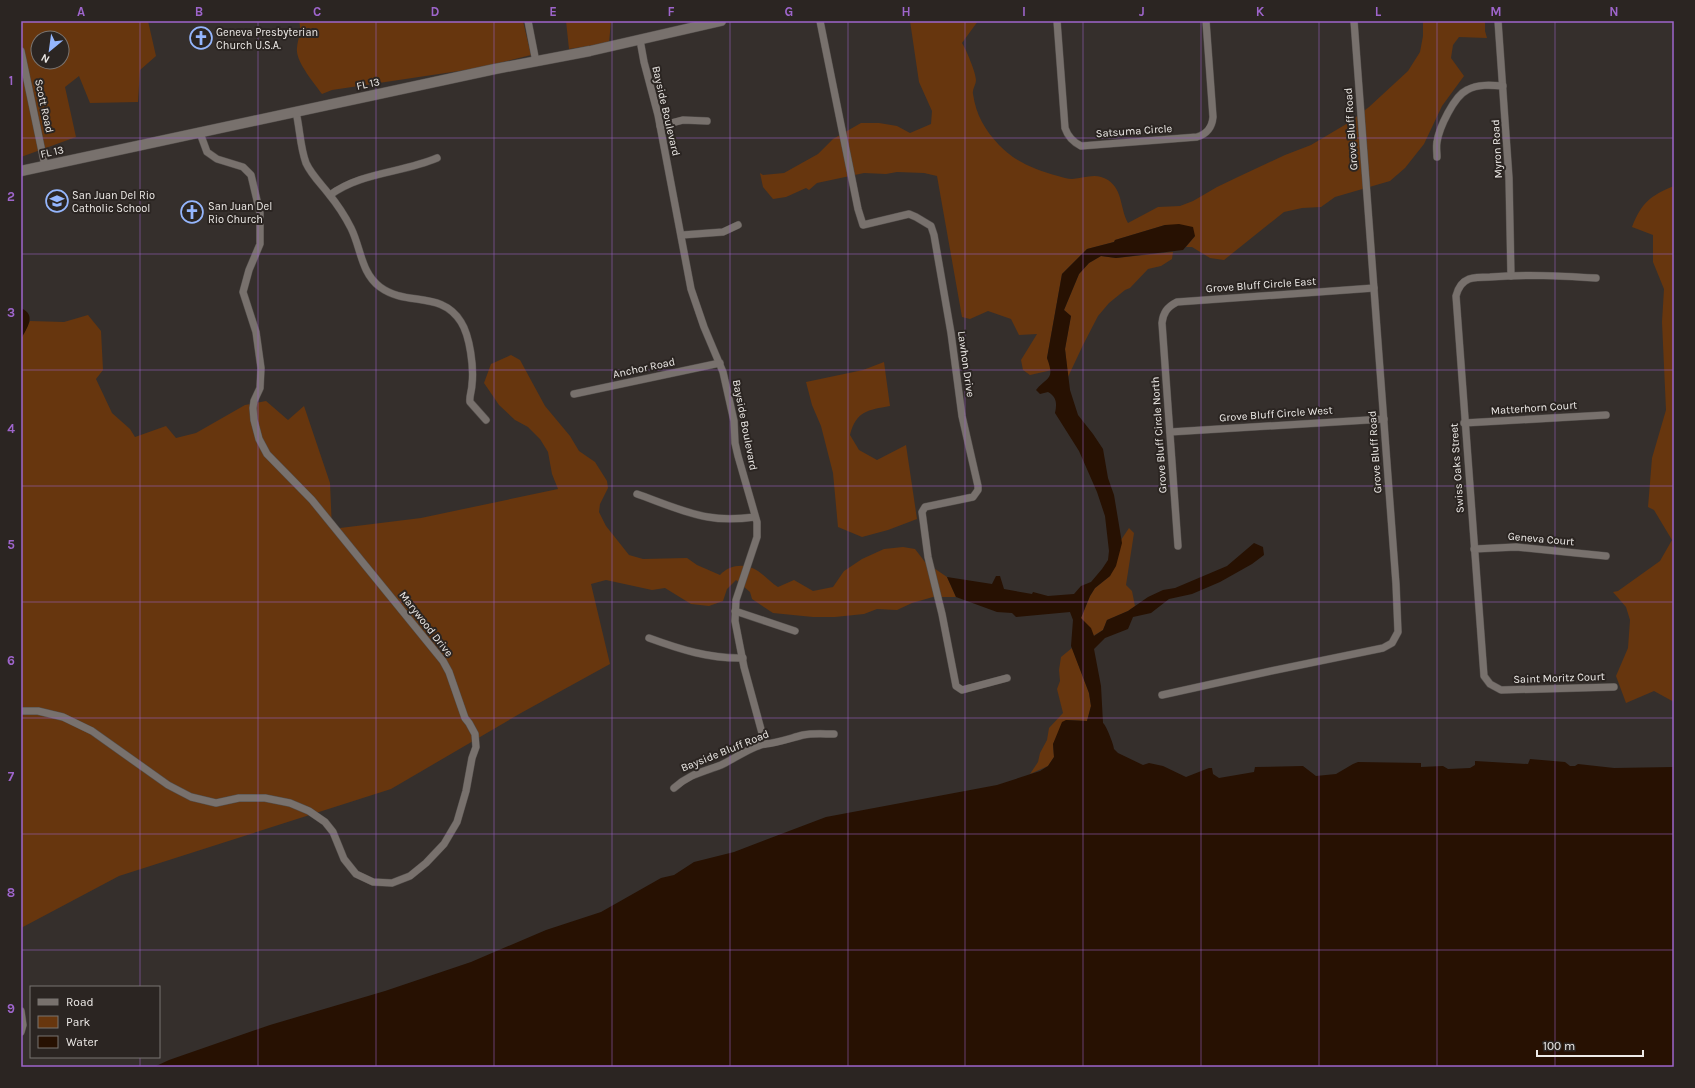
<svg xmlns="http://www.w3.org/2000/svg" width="1695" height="1088" font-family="Karla,sans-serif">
<rect width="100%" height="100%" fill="#352f2c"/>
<g fill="#67360e" fill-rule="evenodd">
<path d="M21,21h127l8,35 -16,14 -2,32 -48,1 -11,-27 -14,11 11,50 -55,20zM38,38h24v24h-24z"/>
<path d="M299,21h224l8,34 -52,13 -147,22 -10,4c-7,-10 -27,-33 -25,-46 1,-11 5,-15 2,-27z"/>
<path d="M566,21h45l-2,22 -40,6z"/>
<path d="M910,21h68l-16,22c4,6 14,30 14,37 0,5 -4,9 -3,14 3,21 12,36 26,51 16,17 37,25 59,31 4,1 10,3 14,3 13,-1 24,-7 36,1 15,10 12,29 20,43l30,-16 22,-1 13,-5 24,-14 23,-11 45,-21 26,-10 37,-22 21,-16 39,-36 12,-19 3,-16v-15h62v10l2,7 -28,-1 -6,8 -2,13 13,18 -22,30 -18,38 -19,24 -15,13 -55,16 -14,10 -19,1 -18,4 -60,48 -14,-2 -18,-11h-6l9,-11 -30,-11 -50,15 -1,2 -27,7 -25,25 -15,84 5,12 -22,5 -7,-5 -2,-10 16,-26 -18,1 -8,-16 -23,-8 -18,8 -8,-2 -25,-141 -13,-3 -27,-1 -11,2 -22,-1 -47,10 -8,7 -3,-2 -20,9 -13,2 -10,-12 -3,-14 3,2 21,-2 34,-19 15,-15 28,-16h18l18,3 13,7 21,-9 1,-13 -13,-29z"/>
<path d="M1674,186v516l-20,-11 -28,12 -10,-27 12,-28 2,-28 -4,-13 -13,-15 5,-1 42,-30 12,-21 -18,-30 -6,-3 4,-49 14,-48 -4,-88 2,-33 -11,-27v-27l-21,-8c10,-25 18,-31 42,-41z"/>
<path d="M1173,252l-1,7 -11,7 -13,3 -18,19 -5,2 -16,13 -11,13 -15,29 -15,32 -3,-28 6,-33 -7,-6 15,-36 10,-11 12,-7 15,2z"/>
<path d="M88,315l13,16 2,39 -7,9 16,34 18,16 5,8 31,-11 10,12 20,-5 49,-28 21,-4 22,19 16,-14 26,77 2,46 89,-11 137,-29 -6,-15 -4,-22 -8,-13 -12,-12 -13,-7 -16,-15 -15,-22 7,-19 20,-9 9,5 25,46 25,30 9,15 16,11 12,19 1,7 -8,16 -1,8 7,14 23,29 14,4 44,-1 10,7 23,10c10,-11 26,-12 38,-4 6,4 13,12 20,16l16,-7 19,11 20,-4 11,-16 18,-12 22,-10 19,-2 12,2 10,13 22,15 9,20h-23l-21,6 -15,7 -20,-1 -13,5 -29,3h-22l-40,-4 -21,-14 -2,-7 -14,-12 -9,9 -4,12 -14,5 -18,-2 -26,-16 -13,2 -46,-10 -15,4 19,80 -89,49 -130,76 -272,87 -98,52v-589l9,-18 34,1z"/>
<path d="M884,362l6,44c-22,4 -34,5 -40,29l9,15 18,10 29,-15 11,74 -29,11 -26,7 -24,-10 -5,-54 -12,-47 -9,-21 -6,-23 57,-12z"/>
<path d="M1129,528l5,5 -8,52 6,6 3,15 -7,5 -21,9 -4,10 -10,6 -12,-18 9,-22 5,-8 15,-12 11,-36z"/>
<path d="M1072,648l17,45 2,13 -4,15 -21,-1 -13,24 1,13 -6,9 -18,8 8,-12 2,-9 7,-13 2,-12 14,-15 -6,-24 3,-8 -1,-11 2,-13z"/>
</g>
<g fill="#271102">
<path d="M1179,224l14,3 2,9 -12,14 -67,8 -15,-2 -12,7 -10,11 -15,36 7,6 -6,33 5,41 8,25 15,19 10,15 5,29 6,17 8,48 -6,23 -6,10 -15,12 -5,8 -9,22 10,10 3,8 9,-6 4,-10 21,-9 20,-14 15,-7 12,-2 52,-22 27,-23 9,4 1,8 -12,9 -32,18 -28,12 -23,5 -18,14 -18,4 -5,12 -23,9 -11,11 7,37 2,37c3,2 11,22 11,26l4,4 25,12 6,-2 14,3 23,11 23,-9h3l1,6 6,4 35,-6 1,-5 48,-1 13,10 20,-2 17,-10 5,-2 63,1v4l22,-1 5,3 22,-1 5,-3v-4l53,3 2,-5 35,3 5,4h5l3,-2 36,4 60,-1v300h-1520l15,-7 101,-35 115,-34 86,-29 75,-32 55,-18 60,-34 13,-3 20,-13 40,-10 92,-35 171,-32 43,-14 8,-5 6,-9 -1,-13 9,-22 4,-2 21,1 4,-15 -2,-13 -18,-47 2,-26 -3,-8 -54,5 -4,-4 -15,-1 -41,-15 -9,-20 45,7 4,-8h4l4,13 28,5 1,-2 15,4 26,-2 7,-8 10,-4 11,-13 6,-9 1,-9 -4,-35 -8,-24 -18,-41 -24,-38c2,-9 2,-16 -7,-21l-8,2 -4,-4c12,-14 19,-10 11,-32l15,-84 25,-25 27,-7 1,-2 50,-15z"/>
<path d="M21,308c16,7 6,20 0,31z"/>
</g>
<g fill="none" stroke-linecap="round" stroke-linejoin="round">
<g stroke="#534e4b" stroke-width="8">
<g id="street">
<path d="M528,21l8,41"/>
<path d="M820,21l38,188 5,16 46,-11 7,3 15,9 3,9 17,98 11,83 16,70v4l-5,7 -48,10 -3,5 6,45 14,57 14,72 6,4 45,-12"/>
<path d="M1057,21l8,107c3,9 8,14 16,18l116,-9c10,-3 15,-9 16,-20l-7,-96"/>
<path d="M1498,21l11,157 2,98"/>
<path d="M640,40l4,22 14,53 33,174 13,38 19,45 11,49 1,22 3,13 19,66v15l-21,63 -1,21 9,46 21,77"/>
<path d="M21,51l24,115"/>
<path d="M296,112c4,17 4,35 10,51 5,11 14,20 22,30 9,11 17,23 23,35 10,20 10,45 29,59 27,20 61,3 81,35 9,14 13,46 11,62 0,7 -3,12 -2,18l16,18"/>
<path d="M660,126l23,-6 24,1"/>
<path d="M1437,157c0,-5 -1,-10 0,-15 2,-14 17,-46 30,-52 11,-6 24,-5 36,-4"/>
<path d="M330,195c31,-23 72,-22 107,-37"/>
<path d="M682,235l41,-3 15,-7"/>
<path d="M1596,278c-35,-2 -70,-4 -106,-1 -6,0 -15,0 -21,2 -8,3 -11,9 -13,17l28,380 6,8 11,6 113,-3"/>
<path d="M574,394l146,-31"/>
<path d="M1464,423l142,-8"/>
<path d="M1170,432l214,-13"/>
<path d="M637,494c23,8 47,19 71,23 16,3 32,2 47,0"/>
<path d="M1178,546l-16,-223c1,-10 5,-16 15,-21l197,-14"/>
<path d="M1474,549l42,-2 90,9"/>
<path d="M735,611l60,20"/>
<path d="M649,638c30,11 61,21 94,20"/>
<path d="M1162,695l109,-24 112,-23 9,-5 6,-11 -2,-48 -42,-563"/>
<path d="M21,711h17l25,6 29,14 76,54 23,12 25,6 23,-5h26l25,5 19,8 16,11 8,10 11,27 12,15 17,8 19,1 18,-7 16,-13 18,-19 13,-22 9,-31 6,-33 4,-11 -1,-13 -6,-11 -4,-5 -16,-46 -6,-11 -131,-161 -45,-46 -8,-15 -5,-19 -1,-12 1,-7 6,-13 1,-20 -5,-36 -13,-40 6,-22 11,-26v-31l-9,-38 -8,-8 -26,-8 -10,-7 -7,-19"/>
<path d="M674,788c15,-14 29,-16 47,-23 11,-5 33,-20 44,-21 12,-1 26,-6 38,-9 10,-2 21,-1 31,-1"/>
<path d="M21,1011l2,14 -2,7"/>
</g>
</g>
<g stroke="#534e4b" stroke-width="11">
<path id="secondary" d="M21,171l474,-102 95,-18 131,-30"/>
</g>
<use href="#street" stroke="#78716d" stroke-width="7"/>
<use href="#secondary" stroke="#78716d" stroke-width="10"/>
</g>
<path fill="none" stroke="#9e65cb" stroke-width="1" stroke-opacity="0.55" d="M140,21v966M258,21v1046M376,21v1046M494,21v1046M612,21v1046M730,21v1046M848,21v1046M965,21v1046M1083,21v1046M1201,21v1046M1319,21v1046M1437,21v1046M1555,21v1046M21,138h1653M21,254h1653M21,370h1653M21,486h1653M21,602h1653M21,718h1653M21,834h1653M21,950h1653M140,1057v10"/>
<defs>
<g id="church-ring" transform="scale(1.15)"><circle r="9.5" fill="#2b2522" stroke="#95b6fd" stroke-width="1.5"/><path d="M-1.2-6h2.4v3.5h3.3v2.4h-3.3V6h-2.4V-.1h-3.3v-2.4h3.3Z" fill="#95b6fd"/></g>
<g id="school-ring" transform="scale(1.15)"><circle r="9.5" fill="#2b2522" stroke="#95b6fd" stroke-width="1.5"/><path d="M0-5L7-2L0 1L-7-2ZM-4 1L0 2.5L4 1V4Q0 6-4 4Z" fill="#95b6fd"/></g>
</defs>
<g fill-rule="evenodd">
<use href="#church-ring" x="201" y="38"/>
<use href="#school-ring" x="57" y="201"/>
<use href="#church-ring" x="192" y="212"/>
</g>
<g text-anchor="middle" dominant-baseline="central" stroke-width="4" stroke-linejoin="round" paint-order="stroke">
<g font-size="11" fill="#eeebe8" stroke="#2b2522" text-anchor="start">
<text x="216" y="32">Geneva Presbyterian<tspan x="216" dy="13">Church U.S.A.</tspan></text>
<text x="72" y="195">San Juan Del Rio<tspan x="72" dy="13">Catholic School</tspan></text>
<text x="208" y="206">San Juan Del<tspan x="208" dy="13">Rio Church</tspan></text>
</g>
<g font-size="11" fill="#eeebe8" stroke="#2b2522">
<text transform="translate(368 84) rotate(-12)">FL 13</text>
<text transform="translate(44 106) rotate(78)">Scott Road</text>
<text transform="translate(666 111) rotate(77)">Bayside Boulevard</text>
<text transform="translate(1351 129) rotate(-94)">Grove Bluff Road</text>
<text transform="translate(1134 131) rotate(-4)">Satsuma Circle</text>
<text transform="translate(1497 149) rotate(-93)">Myron Road</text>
<text transform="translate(52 152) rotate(-12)">FL 13</text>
<text transform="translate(1261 285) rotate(-4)">Grove Bluff Circle East</text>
<text transform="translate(966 364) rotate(82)">Lawhon Drive</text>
<text transform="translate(644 368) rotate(-12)">Anchor Road</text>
<text transform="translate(1534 408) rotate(-4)">Matterhorn Court</text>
<text transform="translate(1276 414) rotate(-4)">Grove Bluff Circle West</text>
<text transform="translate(745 425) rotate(79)">Bayside Boulevard</text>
<text transform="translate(1159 435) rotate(-94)">Grove Bluff Circle North</text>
<text transform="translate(1375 452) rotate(-94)">Grove Bluff Road</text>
<text transform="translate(1457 468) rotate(-94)">Swiss Oaks Street</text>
<text transform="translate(1541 539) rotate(5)">Geneva Court</text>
<text transform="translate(426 624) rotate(52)">Marywood Drive</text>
<text transform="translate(1559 678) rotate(-2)">Saint Moritz Court</text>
<text transform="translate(725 751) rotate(-22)">Bayside Bluff Road</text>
</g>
</g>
<rect width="1695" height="1088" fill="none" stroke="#2b2522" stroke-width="44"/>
<rect x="30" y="986" width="130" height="72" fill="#2b2522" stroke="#797471"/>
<rect x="38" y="999" width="20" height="6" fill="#78716d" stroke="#797471"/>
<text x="66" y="1006" font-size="12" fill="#eeebe8">Road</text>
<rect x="38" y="1016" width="20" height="12" fill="#67360e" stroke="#797471"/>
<text x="66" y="1026" font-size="12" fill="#eeebe8">Park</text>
<rect x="38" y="1036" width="20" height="12" fill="#271102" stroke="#797471"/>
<text x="66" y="1046" font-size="12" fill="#eeebe8">Water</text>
<g transform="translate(50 50) rotate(209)"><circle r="19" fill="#2b2522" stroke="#797471"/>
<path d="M0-3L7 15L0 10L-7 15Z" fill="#95b6fd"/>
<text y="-6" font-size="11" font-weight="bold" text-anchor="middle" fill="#eeebe8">N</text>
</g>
<path d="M1537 1050v6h106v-6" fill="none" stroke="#eeebe8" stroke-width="2"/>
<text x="1543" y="1050" font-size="12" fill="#eeebe8" stroke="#2b2522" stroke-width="3" paint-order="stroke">100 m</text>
<rect x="22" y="22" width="1651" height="1044" fill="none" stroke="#9e65cb" stroke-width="1.5"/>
<g font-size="13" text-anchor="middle" font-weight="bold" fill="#9e65cb">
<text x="81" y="16">A</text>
<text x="199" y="16">B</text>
<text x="317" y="16">C</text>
<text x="435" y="16">D</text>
<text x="553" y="16">E</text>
<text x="671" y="16">F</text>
<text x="789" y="16">G</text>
<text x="906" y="16">H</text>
<text x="1024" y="16">I</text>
<text x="1142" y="16">J</text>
<text x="1260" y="16">K</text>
<text x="1378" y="16">L</text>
<text x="1496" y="16">M</text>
<text x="1614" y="16">N</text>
<text x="11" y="85">1</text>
<text x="11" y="201">2</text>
<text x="11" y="317">3</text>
<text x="11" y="433">4</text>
<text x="11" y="549">5</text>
<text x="11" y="665">6</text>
<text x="11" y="781">7</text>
<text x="11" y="897">8</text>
<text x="11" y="1013">9</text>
</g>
</svg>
